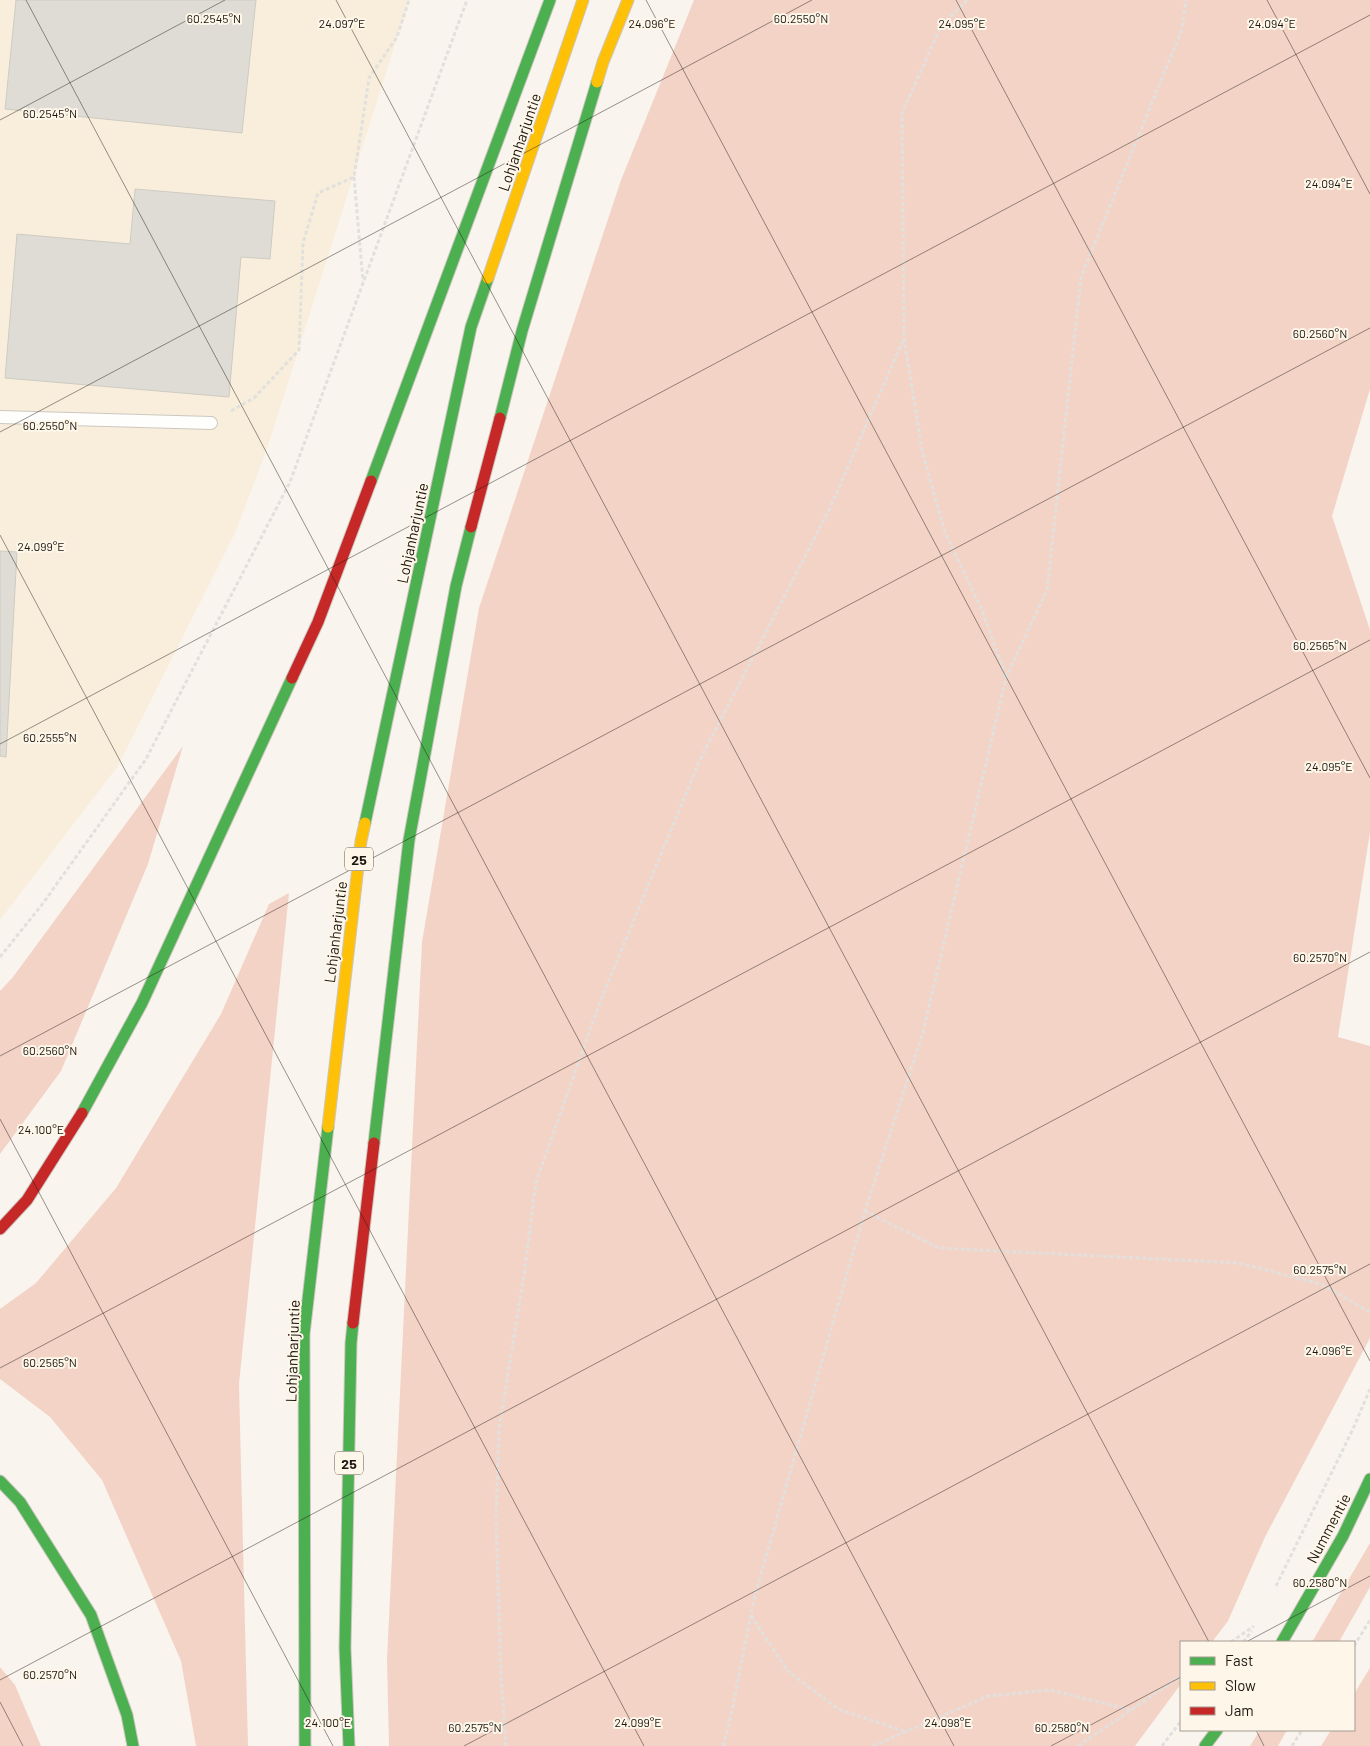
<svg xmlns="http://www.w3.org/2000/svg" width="1370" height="1746" font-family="Barlow,sans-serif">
<rect width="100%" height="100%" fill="#f9f5ee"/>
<path fill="#f9eedb" d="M0,0h409l-141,446 -32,85 -118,235 -118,154z"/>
<g fill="#f4d3c7">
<path d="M694,0h676v389l-38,127 38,114v202l-32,205 32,9v292l-105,199 -37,84 -16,21h-31v42l-46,62h-746l-2,-87 35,-717 57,-334 142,-428z"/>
<path d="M183,746l-35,118 -87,207 -61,83v-163l13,-14z"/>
<path d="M289,893l-50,491 9,362h-52l-15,-85 -79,-181 -52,-63 -50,-38v-70l36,-26 80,-95 105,-174 48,-110z"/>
<path d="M1370,1543v44l-31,55h-27z"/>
<path d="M0,1667l15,18 26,61h-41z"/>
<path d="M1370,1668v78h-49l10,-16h23v-36z"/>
<path d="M1260,1730h27l-9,16h-28z"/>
</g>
<g fill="#dedcd5" stroke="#cecbc4">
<path d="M16,0h240l-14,133 -237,-24z"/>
<path d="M135,189l140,12 -5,58 -29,-2 -12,140 -224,-19 12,-144 113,10z"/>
<path d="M0,551l17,1 -11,205 -6,-1z"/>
</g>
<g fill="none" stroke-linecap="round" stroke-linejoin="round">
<g stroke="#ccc7c0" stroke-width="14">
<path id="lane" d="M0,417l211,6"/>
</g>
<g stroke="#ccc7c0" stroke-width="13">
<g id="fast">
<path d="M500,418l22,-87 75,-249"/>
<path d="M371,481l179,-481"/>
<path d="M365,823l106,-496 17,-49"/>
<path d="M82,1113l60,-110 150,-325"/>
<path d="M374,1143l35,-303 47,-254 15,-59"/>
<path d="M0,1481l20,21 71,113 36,100 6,31"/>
<path d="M1282,1642l61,-106 27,-57"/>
<path d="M305,1746l-1,-412 24,-207"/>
<path d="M349,1746l-4,-98 6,-305 2,-20"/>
<path d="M1205,1746l12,-16"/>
</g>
</g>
<g stroke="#ccc7c0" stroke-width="13">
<g id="slow">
<path d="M597,82l6,-20 25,-62"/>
<path d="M488,278l95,-278"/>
<path d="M328,1127l33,-286 4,-18"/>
</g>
</g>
<g stroke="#ccc7c0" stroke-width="13">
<g id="jam">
<path d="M471,527l29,-109"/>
<path d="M292,678l26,-56 53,-141"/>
<path d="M0,1229l27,-29 55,-87"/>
<path d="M353,1323l21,-180"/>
</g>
</g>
<g stroke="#e1e0dd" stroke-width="3" stroke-dasharray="4 2.5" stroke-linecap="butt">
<path d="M967,0l-26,26 -39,87 2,225 18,112 23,83 37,77 24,67"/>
<path d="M354,177l9,104"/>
<path d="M231,411l23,-13 45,-48 4,-107 15,-50 36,-16 15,-99 28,-41 12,-37"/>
<path d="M0,957l41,-51 105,-147 144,-277 177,-482"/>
<path d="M865,1211l74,37 300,15 82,21 49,28"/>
<path d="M1276,1586l77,-157 17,-40"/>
<path d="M751,1616l37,55 50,38 69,23"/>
<path d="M1231,1642l23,-16"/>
<path d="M1243,1642l9,-11"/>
<path d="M1354,1646l16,-26"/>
<path d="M506,1746l-5,-70 -5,-157 3,-89 25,-155 12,-93 64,-180 99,-240 132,-256 73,-168"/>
<path d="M723,1746l7,-26 25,-125 110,-384 58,-179 83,-354 41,-88 34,-313 101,-248 4,-29"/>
<path d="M873,1746l115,-50 62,-6 81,20"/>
<path d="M1078,1746l103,-70"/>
<path d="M1162,1746l19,-25"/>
<path d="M1292,1746l10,-16"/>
</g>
<use href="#lane" stroke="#fefefc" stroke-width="12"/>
<use href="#fast" stroke="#4caf50" stroke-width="11"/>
<use href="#slow" stroke="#ffc107" stroke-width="11"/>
<use href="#jam" stroke="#c62828" stroke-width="11"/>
</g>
<path fill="none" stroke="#1b160f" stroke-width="1" stroke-opacity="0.45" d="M26,0l928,1746M336,0l873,1642M646,0l724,1361M956,0l414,778M1267,0l103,194M0,120l225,-120M0,432l812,-432M0,535l644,1211M0,744l1370,-729M0,1056l1370,-728M0,1119l333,627M0,1368l1370,-728M1246,1642l124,-66M0,1680l1370,-728M0,1702l23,44M1256,1730l8,16M464,1746l906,-482M1051,1746l130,-69"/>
<g text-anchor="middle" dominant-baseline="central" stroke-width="4" stroke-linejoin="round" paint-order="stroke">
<g fill="#fef6e9" stroke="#5f5950" stroke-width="1">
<rect x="345" y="847.5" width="28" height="23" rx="4"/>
<rect x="335" y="1451.5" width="28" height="23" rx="4"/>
</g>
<g font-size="14" font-weight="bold" fill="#1b160f">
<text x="359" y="859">25</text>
<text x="349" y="1463">25</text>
</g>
<g font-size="15" fill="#1b160f" stroke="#fef6e9">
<text transform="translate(519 142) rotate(-71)">Lohjanharjuntie</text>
<text transform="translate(412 533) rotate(-78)">Lohjanharjuntie</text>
<text transform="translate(335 932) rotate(-83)">Lohjanharjuntie</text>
<text transform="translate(292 1351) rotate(-88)">Lohjanharjuntie</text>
<text transform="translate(1328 1528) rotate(-62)">Nummentie</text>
</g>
</g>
<g font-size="12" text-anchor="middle" fill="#1b160f" stroke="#fef6e9" stroke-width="4" stroke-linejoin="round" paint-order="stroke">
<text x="214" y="23">60.2545°N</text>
<text x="801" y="23">60.2550°N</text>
<text x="342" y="28">24.097°E</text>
<text x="652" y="28">24.096°E</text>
<text x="962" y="28">24.095°E</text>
<text x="1272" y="28">24.094°E</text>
<text x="50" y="118">60.2545°N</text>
<text x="1329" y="188">24.094°E</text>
<text x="1320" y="338">60.2560°N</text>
<text x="50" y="430">60.2550°N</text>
<text x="41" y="551">24.099°E</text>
<text x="1320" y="650">60.2565°N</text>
<text x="50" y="742">60.2555°N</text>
<text x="1329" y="771">24.095°E</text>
<text x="1320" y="962">60.2570°N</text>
<text x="50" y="1055">60.2560°N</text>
<text x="41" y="1134">24.100°E</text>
<text x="1320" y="1274">60.2575°N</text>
<text x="1329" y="1355">24.096°E</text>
<text x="50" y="1367">60.2565°N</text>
<text x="1320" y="1587">60.2580°N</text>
<text x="50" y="1679">60.2570°N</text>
<text x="328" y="1727">24.100°E</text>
<text x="638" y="1727">24.099°E</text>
<text x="948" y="1727">24.098°E</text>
<text x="475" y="1732">60.2575°N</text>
<text x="1062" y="1732">60.2580°N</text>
</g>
<rect x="1180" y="1641" width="175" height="90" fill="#fef6e9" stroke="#a39c92"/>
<rect x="1190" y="1657" width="25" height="8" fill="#4caf50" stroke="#a39c92"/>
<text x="1225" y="1666" font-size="15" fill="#1b160f">Fast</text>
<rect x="1190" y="1682" width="25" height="8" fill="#ffc107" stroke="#a39c92"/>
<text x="1225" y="1691" font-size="15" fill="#1b160f">Slow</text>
<rect x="1190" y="1707" width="25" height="8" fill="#c62828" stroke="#a39c92"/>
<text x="1225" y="1716" font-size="15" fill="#1b160f">Jam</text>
</svg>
